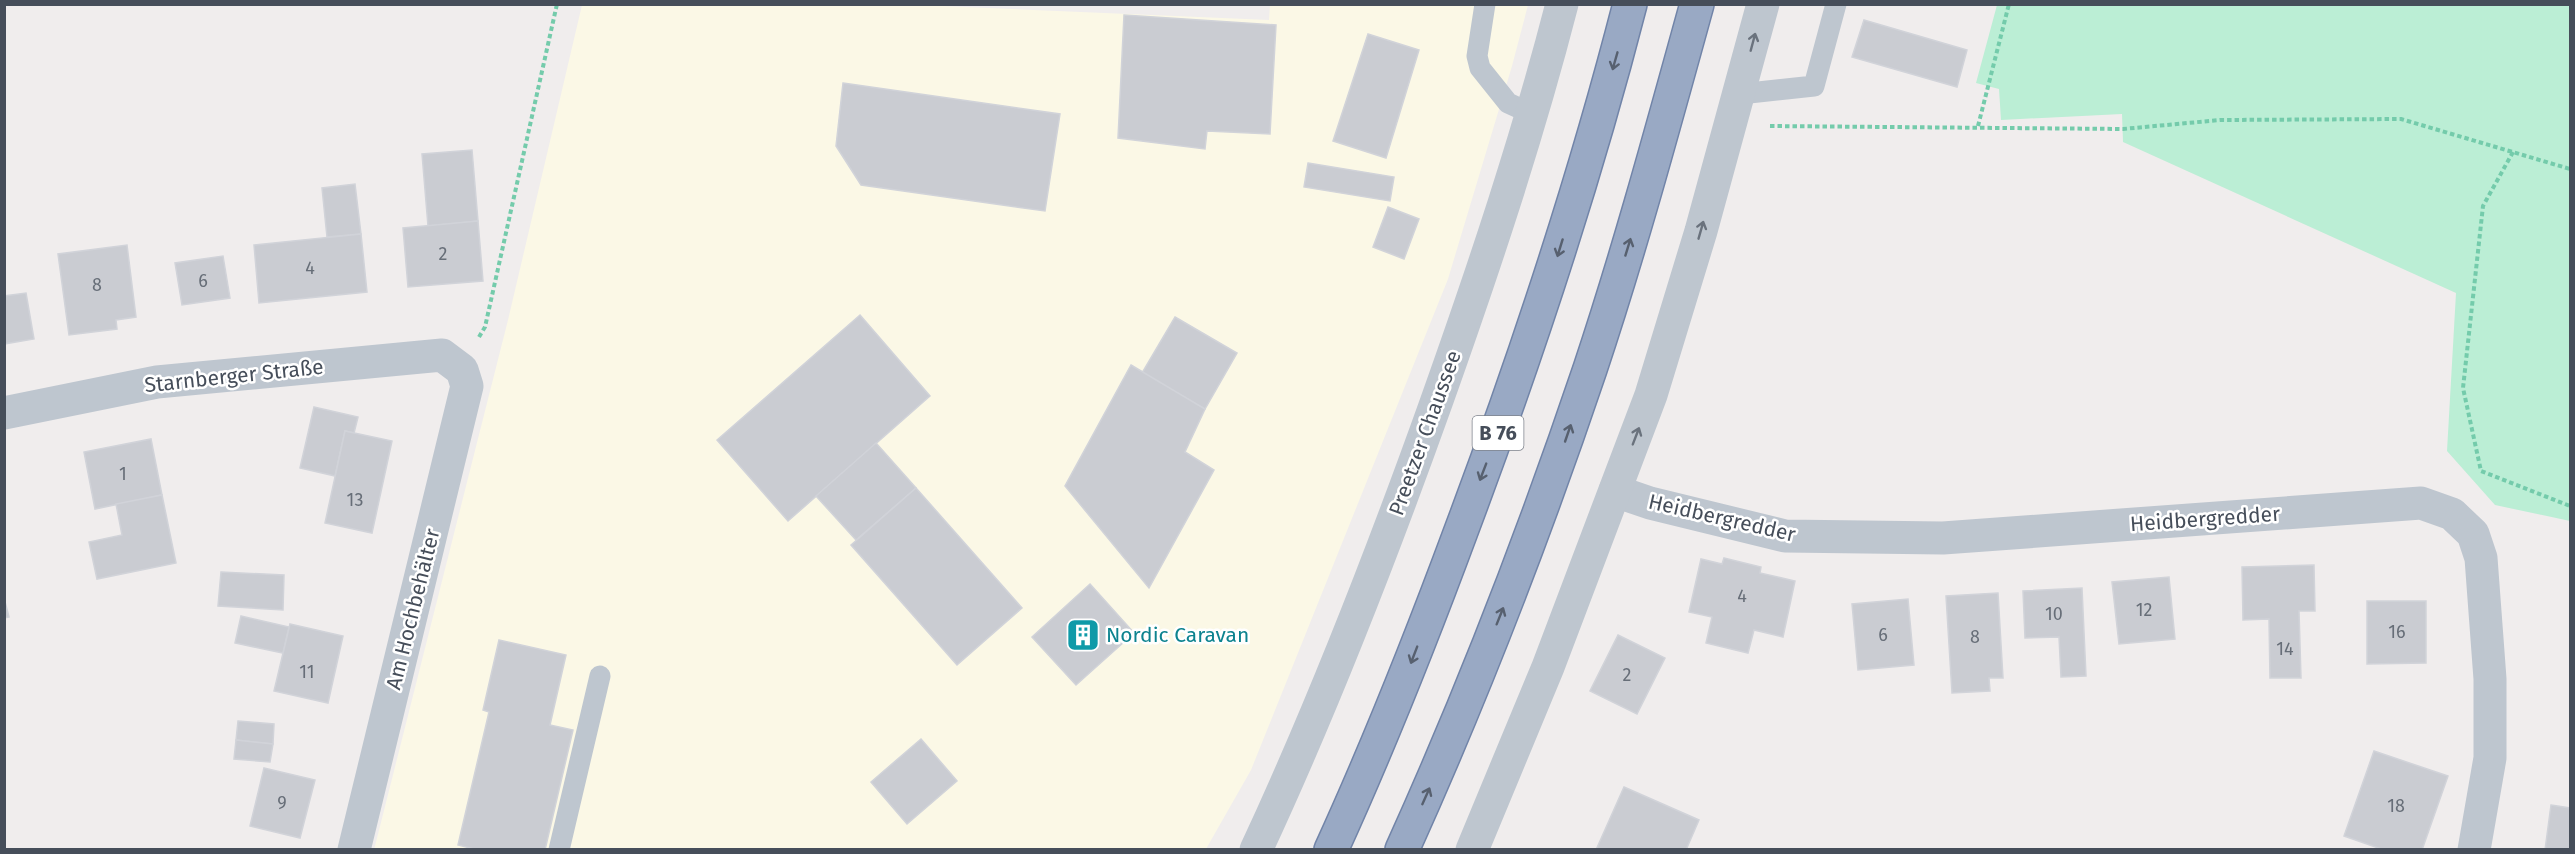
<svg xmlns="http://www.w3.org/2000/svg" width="2575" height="854" font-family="'Fira Sans',sans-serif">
<rect width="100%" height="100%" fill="#f0eded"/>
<path fill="#fbf8e6" d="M582,5h337l350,15 1,-15h258l-16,61 -64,213 -197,491 -45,79 -832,1 134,-530z"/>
<path fill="#bbeed5" d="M1997,5h573v516l-75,-16 -48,-54 9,-158 -333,-151 -1,-28 -121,6 -2,-31 -23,-6z"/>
<g fill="#caccd2" stroke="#d1d3d9" stroke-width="1.5">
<path d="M1124,15l152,10 -6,109 -63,-3 -2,18 -87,-11z"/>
<path d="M1864,20l103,30 -10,37 -105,-30z"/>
<path d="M1368,34l51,16 -33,108 -53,-17z"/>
<path d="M843,83l217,31 -15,97 -184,-26 -25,-39z"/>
<path d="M472,150l6,71 -50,5 -6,-72z"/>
<path d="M1308,163l86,14 -4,24 -86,-14z"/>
<path d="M355,184l6,50 -34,3 -5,-49z"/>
<path d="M1388,207l31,12 -15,40 -31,-12z"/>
<path d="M478,221l5,60 -75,6 -5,-59z"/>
<path d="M361,234l6,58 -108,11 -5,-58z"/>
<path d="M127,245l9,72 -20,3 1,9 -48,6 -11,-81z"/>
<path d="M223,256l7,42 -48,7 -7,-42z"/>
<path d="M26,293l8,46 -30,5v-48z"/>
<path d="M860,315l70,81 -142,125 -71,-81z"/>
<path d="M1175,317l62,36 -32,56 -63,-36z"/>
<path d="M1131,365l74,44 -20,43 29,18 -65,118 -84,-102z"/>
<path d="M314,407l44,10 -4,16 -9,-2 -10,45 -35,-8z"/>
<path d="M345,431l47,10 -20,92 -47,-10z"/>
<path d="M151,439l11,56 -67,14 -11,-57z"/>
<path d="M876,443l40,45 -60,52 -40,-44z"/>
<path d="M916,488l106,120 -65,57 -106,-120z"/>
<path d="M162,495l14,68 -79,16 -8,-37 33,-7 -6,-31z"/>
<path d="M1724,558l37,9 -1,6 35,8 -12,56 -29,-7 -6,23 -42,-10 6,-26 -23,-5 12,-53 21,5z"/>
<path d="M2314,565l1,46h-16l2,67h-31l-1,-59 -26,1 -1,-53z"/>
<path d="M221,572l63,3 -1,35 -65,-4z"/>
<path d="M2169,577l6,62 -56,5 -7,-62z"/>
<path d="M1090,584l44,49 -58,52 -44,-48z"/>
<path d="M2082,588l4,88 -25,1 -2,-40 -34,1 -2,-47z"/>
<path d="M1998,593l5,85h-14l1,13 -38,2 -6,-97z"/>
<path d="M4,598l5,19 -5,1z"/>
<path d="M1908,599l6,66 -56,5 -6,-66z"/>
<path d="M2367,601h59v62l-59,1z"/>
<path d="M241,616l48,11 -6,26 -48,-10z"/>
<path d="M290,624l53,12 -15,67 -54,-12z"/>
<path d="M1618,635l47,23 -28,56 -47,-23z"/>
<path d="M499,640l67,15 -16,70 23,5 -28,120h-67l-20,-5 31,-133 -6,-2z"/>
<path d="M238,721l36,3 -1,20 -37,-4z"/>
<path d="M921,739l36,42 -50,43 -36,-42z"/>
<path d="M236,740l37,4 -3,18 -36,-3z"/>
<path d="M2374,751l74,25 -26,74h-38l-40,-14z"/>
<path d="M264,768l51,12 -15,58 -50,-12z"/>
<path d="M1624,787l75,33 -13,30h-90z"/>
<path d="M2551,805l19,3v42h-25z"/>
</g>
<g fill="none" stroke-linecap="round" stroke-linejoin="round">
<g stroke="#7184a8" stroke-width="36">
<g id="trunk">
<path d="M1331,850c48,-105 90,-211 130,-319 65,-173 123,-348 169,-527"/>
<path d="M1402,850c71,-157 133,-318 188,-481 40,-120 73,-242 107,-365"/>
</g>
</g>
<g stroke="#74cbab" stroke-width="4" stroke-dasharray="4.5 3" stroke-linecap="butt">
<path d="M1770,126l353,3 97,-9 181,-1 169,50"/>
<path d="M1978,126l31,-122"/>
<path d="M2513,152l-30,54 -20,182 18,83 89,35"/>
<path d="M479,337l6,-10 72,-323"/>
</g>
<g stroke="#bec6cf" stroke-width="21">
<path d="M1485,4l-8,52 3,12 28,35 24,11"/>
<path d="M1740,94l74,-8 22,-82"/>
<path d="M559,850l41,-174"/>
</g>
<g stroke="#bec6cf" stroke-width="33">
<path d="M4,413l153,-31 285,-27 20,15 5,16 -113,464"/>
<path d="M1615,491l35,12 135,33 158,2 478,-35 31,11 21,20 8,24 9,121v79l-16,92"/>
<path d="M1256,850c68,-146 126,-296 180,-447 47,-132 91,-263 126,-399"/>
<path d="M1472,850l76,-183 103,-272 50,-164 62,-227"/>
</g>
<use href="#trunk" stroke="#99a9c4" stroke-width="33"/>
</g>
<defs><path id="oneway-shaft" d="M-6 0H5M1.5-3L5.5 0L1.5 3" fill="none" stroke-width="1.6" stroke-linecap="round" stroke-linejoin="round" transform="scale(1.5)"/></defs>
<g stroke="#6a727d">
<use href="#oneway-shaft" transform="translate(1753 42) rotate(-75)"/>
<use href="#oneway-shaft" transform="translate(1701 230) rotate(-74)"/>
<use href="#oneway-shaft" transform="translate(1636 436) rotate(-69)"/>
</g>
<g stroke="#57606f">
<use href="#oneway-shaft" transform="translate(1615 61) rotate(106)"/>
<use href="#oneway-shaft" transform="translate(1628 247) rotate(-73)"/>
<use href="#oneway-shaft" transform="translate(1560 248) rotate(107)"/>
<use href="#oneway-shaft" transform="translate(1568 433) rotate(-71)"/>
<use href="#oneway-shaft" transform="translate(1483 472) rotate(111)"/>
<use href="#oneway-shaft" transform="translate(1500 616) rotate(-68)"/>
<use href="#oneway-shaft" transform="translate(1414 655) rotate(111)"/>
<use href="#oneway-shaft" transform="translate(1426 796) rotate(-66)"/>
</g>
<defs>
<g id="building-square" transform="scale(1.725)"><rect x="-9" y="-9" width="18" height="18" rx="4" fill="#0f9aa8" stroke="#fff"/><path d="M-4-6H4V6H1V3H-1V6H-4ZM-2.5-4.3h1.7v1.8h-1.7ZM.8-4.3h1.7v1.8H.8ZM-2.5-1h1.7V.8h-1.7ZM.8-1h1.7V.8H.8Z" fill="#fff"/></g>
</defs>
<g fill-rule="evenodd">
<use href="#building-square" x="1083" y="635"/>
</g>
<g text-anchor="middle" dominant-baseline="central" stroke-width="5" stroke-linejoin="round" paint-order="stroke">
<g font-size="18" fill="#676e78">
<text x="443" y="254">2</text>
<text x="310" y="268">4</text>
<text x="203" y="281">6</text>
<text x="97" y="285">8</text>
<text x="123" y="474">1</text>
<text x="355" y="500">13</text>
<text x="1742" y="596">4</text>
<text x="2144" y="610">12</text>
<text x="2054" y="614">10</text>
<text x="2397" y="632">16</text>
<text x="1883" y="635">6</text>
<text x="1975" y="637">8</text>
<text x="2285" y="649">14</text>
<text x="307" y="672">11</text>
<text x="1627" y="675">2</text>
<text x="282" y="803">9</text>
<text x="2396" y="806">18</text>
</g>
<rect fill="#fff" stroke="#7e838c" stroke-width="1.5" x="1472.5" y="416" width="51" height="34" rx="4.5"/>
<g font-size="20" font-weight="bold" fill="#464e5a">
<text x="1498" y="433">B 76</text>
</g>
<g font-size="21" fill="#464e5a" stroke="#fff">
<text transform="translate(234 376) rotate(-6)">Starnberger Straße</text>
<text transform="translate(1425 433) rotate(-70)">Preetzer Chaussee</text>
<text transform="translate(1722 518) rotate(13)">Heidbergredder</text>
<text transform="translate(2205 519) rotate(-4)">Heidbergredder</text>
<text transform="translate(413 609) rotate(-76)">Am Hochbehälter</text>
</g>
<g font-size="21" fill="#0d838f" stroke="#fff" text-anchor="start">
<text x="1106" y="635">Nordic Caravan</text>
</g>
</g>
<rect width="2575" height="854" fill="none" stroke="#464e5a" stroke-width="12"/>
</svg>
